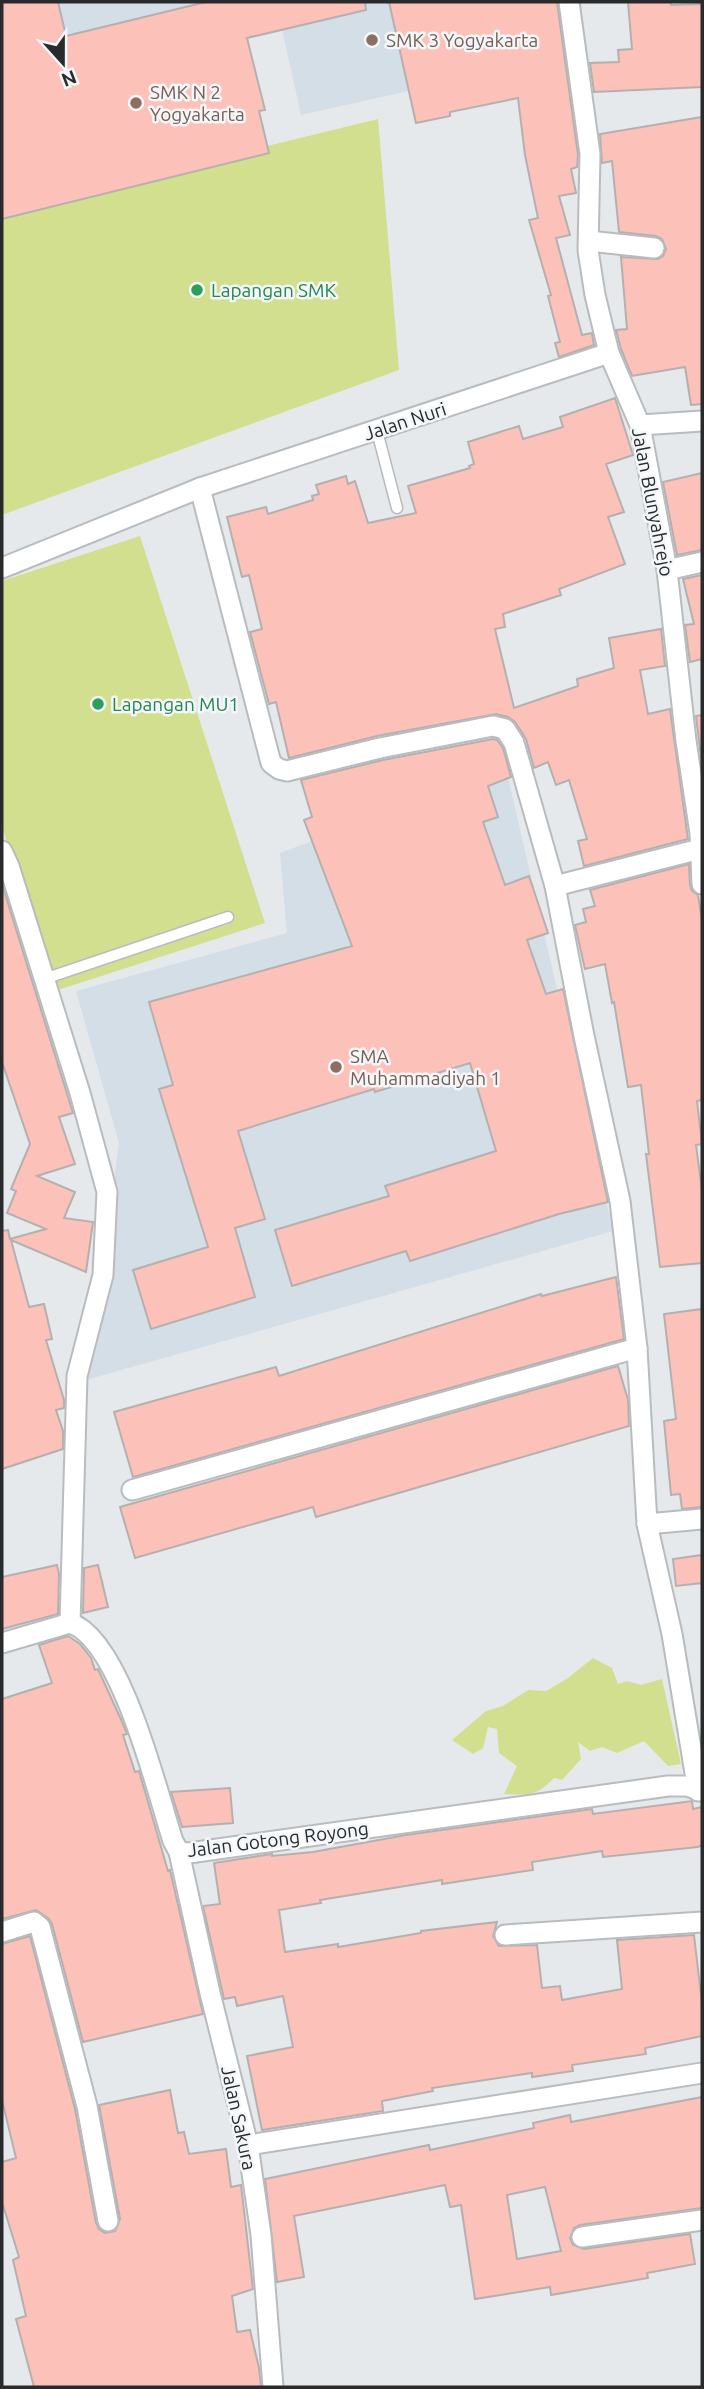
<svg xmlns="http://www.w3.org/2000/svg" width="704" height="2389" font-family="Ubuntu,sans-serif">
<rect width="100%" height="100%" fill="#e5e9ec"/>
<g fill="#d4dee6">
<path d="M2,2h243l-243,54z"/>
<path d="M276,2h176l15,76 -166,37z"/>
<path d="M506,769l107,462 -527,149 33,-237 -43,-152 211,-58 -7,-80z"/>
</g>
<g fill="#d2df8f">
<path d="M378,119l21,251 -397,145v-304z"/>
<path d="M140,536l125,387 -210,68 -53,-164v-246z"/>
<path d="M593,1658l19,10 6,16 9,-3 14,4 21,-6 19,85 -13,2 -24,-25 -27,12 -15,-6 -12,4 -12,-9 3,17 -19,21 -8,-2c-19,19 -25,17 -50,16l13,-28 -18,-13 -2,-24 -9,-2 -5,21 -10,6 -21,-14 34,-29 17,-5 25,-16 18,1 22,-13z"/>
</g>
<g fill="#fcc2ba" stroke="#b5b0af" stroke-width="2" fill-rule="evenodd">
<path d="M2,2h56l8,34 140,-34h159l1,8 -119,28 18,72 -6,1 10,42 -267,66z"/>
<path d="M389,2h168l21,153 -1,12 -6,2 5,24 -17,3 11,39 -14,3 26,97 10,-2 2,12 -35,12 -4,-14 5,-1 -12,-46 3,-1 -22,-75 9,-2 -13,-63 -7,-57 -68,14v4l-34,7z"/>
<path d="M628,2h42l1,3 31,-1v83l-108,5 -4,-29 29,-1 -1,-12 14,-1z"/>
<path d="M702,117v287l-11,1 -6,-38 -53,9 -11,-27 -5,-19 11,-1 -6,-72 37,2 5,-3 3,-7 -4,-10 -6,-3 -37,-4 -7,-71 -10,2 -2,-29z"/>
<path d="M615,398l18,57 -27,9 18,48 -16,5 17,47 -66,25 2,6 -58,19 2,13 -10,2 19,79 64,-22 -1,-7 37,-11 -5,-30 52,-9 4,37 -25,4 8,44 22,-5 18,130 -104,27 -6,-25 9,-2 -18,-59 -13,5 -8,-23 -14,6 -8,-29 -11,-17 -7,-5 -12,-3 -119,22 -88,22 -13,-56 -7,2 -19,-72 12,-3 -13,-54 -7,2 -15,-60 39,-10 2,7 45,-14 -1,-4 7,-2 -3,-9 30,-9 2,8 7,-3 13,42 48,-10 -8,-27 62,-18 -1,-2 5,-2 -6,-22 51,-16 4,13 40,-12 -3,-10z"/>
<path d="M702,473v77l-25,5 -14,-73z"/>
<path d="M702,575v84l-12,3 -5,-37 9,-1 -11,-45z"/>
<path d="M702,715v51l-6,-50z"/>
<path d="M493,739l4,1 6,8 8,29 -23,9 10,31 -15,5 22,63 24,-9 19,57 -21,7 19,54 17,-5 45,213 -49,12 -149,47 -4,-10 -114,35 -17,-56 114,-34 -4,-10 111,-35 -26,-88 -95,29 -1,-3 -136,42 27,88 -30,9 20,69 -104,32 -18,-59 75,-23 -49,-158 14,-4 -24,-83 203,-56 -48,-126 8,-3 -11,-37 82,-20z"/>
<path d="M689,864l1,21 2,6 6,4 4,25v180l-5,1 5,43 -6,1 6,45v73l-42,4 -14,-113h3l-8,-69 -13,2 -14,-85 -2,1 -7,-39 -20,5 -10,-44 11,-3 -3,-13 12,-3 -5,-16z"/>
<path d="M2,884l71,229 -14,4 16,47 -38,12 38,16 -11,26 29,4 -7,50 -75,-32 18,67 15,-3 8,35 -6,1 18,60v8l-8,2 7,21v18l-61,20v-238l6,-1 2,9 36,-10 -39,-16 9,-22 -5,-2 19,-45 -28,-82z"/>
<path d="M616,1277l8,62 -491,138 -19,-65 162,-45 3,9 262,-82 1,2z"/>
<path d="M702,1309v198l-20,2 -2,-15 -9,1 -7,-74 12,-2 -12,-105z"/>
<path d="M618,1366l10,34 1,26 -313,91 -3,-10 -178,51 -15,-51z"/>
<path d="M702,1555v28l-26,3 -3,-27z"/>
<path d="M57,1565l2,9 -1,40 -56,15v-52z"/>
<path d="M98,1565l10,42 -25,6 1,-45z"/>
<path d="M68,1636l12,8 11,14 4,12 3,-1 25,55 4,10 -4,1 12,37 4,-1 29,100 2,-1 33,144 -120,28 -31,-118 -4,-6 -12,-8 -34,9v-220l50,-16 -13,-38z"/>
<path d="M230,1788l3,35 -51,4 -11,-35z"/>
<path d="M692,1801l1,8 9,-2v38l-4,2 -95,10 -1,-6 -70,11 1,8 -91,14v-4l-122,20 1,3 -42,7 6,42 53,-8v3l83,-14v-2l76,-9 -4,14 6,10 38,-1 5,43 18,-2 2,14 60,-11 -5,-49 77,-5 8,69v32l-57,12 1,6 -74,11 1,6 -41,6v-4l-100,15 1,3 -51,10 1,10 -121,19 -15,-74 46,-9 -10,-51 -46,10 -2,-9 -11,2 -21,-93 17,-2 -6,-41 58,-9v2l41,-4 93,-17 186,-26 1,5z"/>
<path d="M30,1936l45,173 21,114 3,6 6,4 10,-2 5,-12 -21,-114 71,-15 8,43 6,-1 5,22 37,-5 5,38 10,-2 12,104 -21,7 5,36 13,-2 9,38 2,19h-227l-18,-68 10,-3 -13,-56 6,-3 -17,-55v-40l14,-4 -14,-58v-156z"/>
<path d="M702,2097v111l-122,17 -6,3 -4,10 3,7 11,4 106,-15 5,30 -48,9 1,5 -97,17 -1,-8 -75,12 -14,-94 -11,2 -5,-22 -151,31 10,61 -27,5 -12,-103 164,-34 1,5 104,-22 -1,-5 37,-8 1,7zM545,2187l16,64 -44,8 -10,-64z"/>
</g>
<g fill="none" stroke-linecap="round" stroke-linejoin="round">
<g stroke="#b8bcbf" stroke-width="13">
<g id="service">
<path d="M377,431l20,77"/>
<path d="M44,979l184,-62"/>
</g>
</g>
<g stroke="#b8bcbf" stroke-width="23">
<g id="minor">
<path d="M569,2l21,152 -2,96 7,45 14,58 31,72 27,145 19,171 14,92 2,51"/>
<path d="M589,241l65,7"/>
<path d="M640,425l62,-4"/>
<path d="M200,488l71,275 8,6 8,2 93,-23 113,-22 12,3 9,14 41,143 29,150 36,165 17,147 10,176 25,110 26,157"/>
<path d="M2,568l198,-80 409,-135"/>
<path d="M667,570l35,-8"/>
<path d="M2,851l7,15 71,227 27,99 -4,83 -26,101 -7,247"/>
<path d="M555,886l145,-37"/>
<path d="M132,1490l505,-142"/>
<path d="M647,1524l55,-5"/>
<path d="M2,1643l68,-20c51,16 87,169 103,218l6,11 10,1 479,-67h19l15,5"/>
<path d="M179,1852l31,141 38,152 13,90 12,152"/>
<path d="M2,1932l32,-10 6,5 47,179 21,115"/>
<path d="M505,1935l197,-13"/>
<path d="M248,2145l454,-72"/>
<path d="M582,2237l120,-17"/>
</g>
</g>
<use href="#service" stroke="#fff" stroke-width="10"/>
<use href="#minor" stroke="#fff" stroke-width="19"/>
</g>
<g fill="#8d6e63" stroke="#f3f7fa" stroke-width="2.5">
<circle cx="372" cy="40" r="7"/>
<circle cx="136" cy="103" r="7"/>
<circle cx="336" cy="1067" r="7"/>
</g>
<g fill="#2e9e5b" stroke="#f3f7fa" stroke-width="2.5">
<circle cx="197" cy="290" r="7"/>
<circle cx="98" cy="704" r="7"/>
</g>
<g text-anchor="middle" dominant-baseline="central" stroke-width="5" stroke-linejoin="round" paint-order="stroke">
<g font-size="19" fill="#785e54" stroke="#f3f7fa" text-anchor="start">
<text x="386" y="40">SMK 3 Yogyakarta</text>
<text x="150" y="92">SMK N 2<tspan x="150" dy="22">Yogyakarta</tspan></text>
<text x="350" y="1056">SMA<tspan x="350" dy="22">Muhammadiyah 1</tspan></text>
</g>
<g font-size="19" fill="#27864d" stroke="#f3f7fa" text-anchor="start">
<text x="211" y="290">Lapangan SMK</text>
<text x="112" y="704">Lapangan MU1</text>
</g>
<g font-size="19" fill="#282a2b" stroke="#f3f7fa">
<text transform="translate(405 421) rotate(-18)">Jalan Nuri</text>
<text transform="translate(653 502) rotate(79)">Jalan Blunyahrejo</text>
<text transform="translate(278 1839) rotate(-7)">Jalan Gotong Royong</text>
<text transform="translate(239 2118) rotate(78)">Jalan Sakura</text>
</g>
</g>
<rect width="704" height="2389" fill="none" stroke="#282a2b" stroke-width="7"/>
<g transform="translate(63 63) rotate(159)" stroke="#f3f7fa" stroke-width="5" paint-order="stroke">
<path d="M0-5L12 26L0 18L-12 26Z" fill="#282a2b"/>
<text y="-10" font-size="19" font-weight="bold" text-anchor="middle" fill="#282a2b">N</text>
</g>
</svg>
